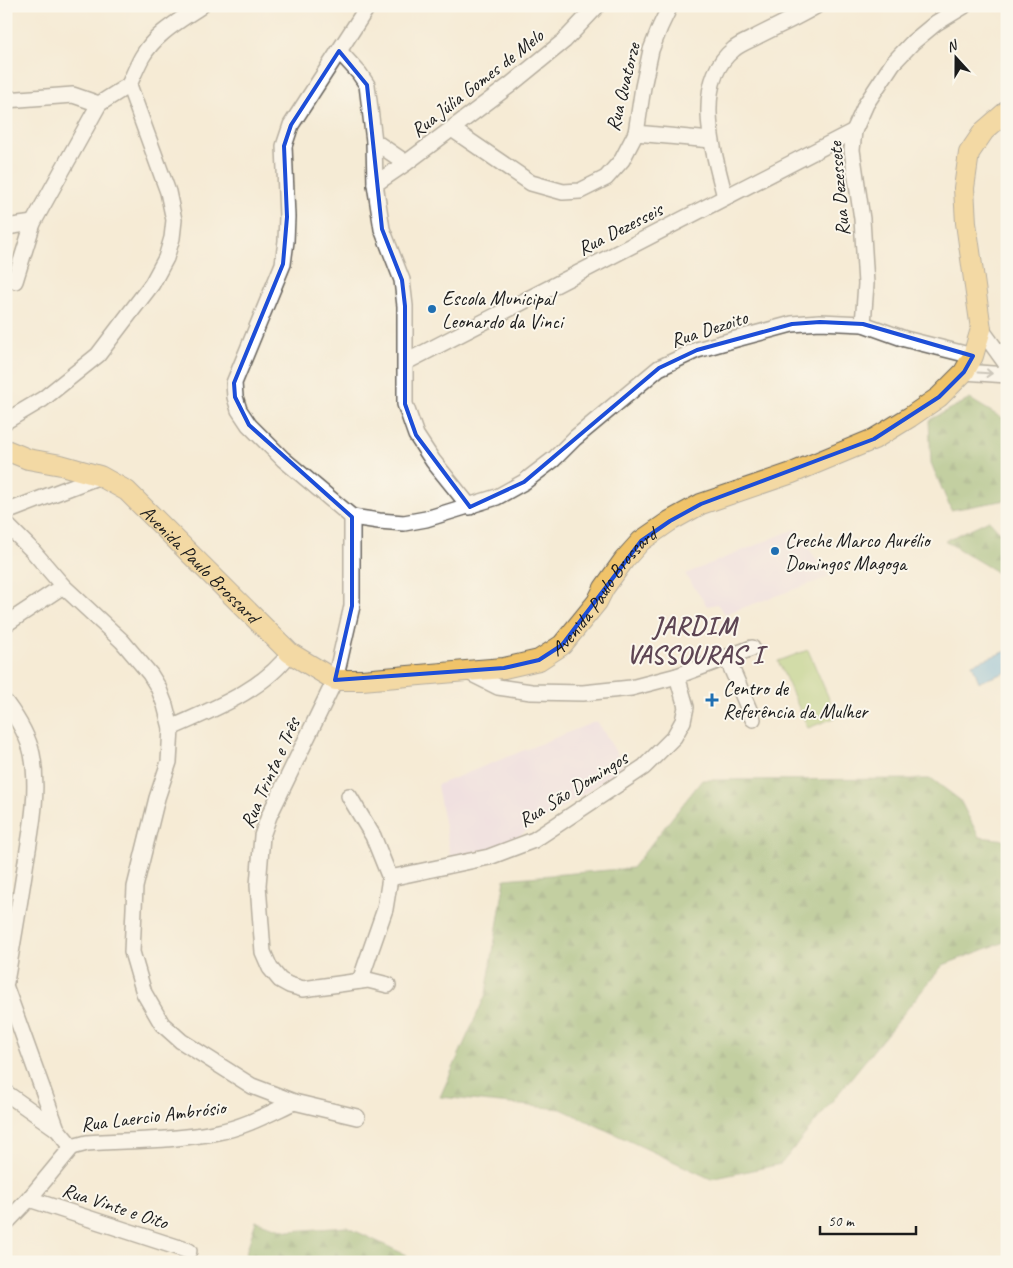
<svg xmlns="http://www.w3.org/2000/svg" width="1013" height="1268" font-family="Caveat,sans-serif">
<defs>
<pattern id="forest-firs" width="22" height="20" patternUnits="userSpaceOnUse" patternTransform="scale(1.25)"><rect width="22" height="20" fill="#85ad64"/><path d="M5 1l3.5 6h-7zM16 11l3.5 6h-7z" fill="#6c8c52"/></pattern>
</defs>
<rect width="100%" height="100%" fill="#fbf7ec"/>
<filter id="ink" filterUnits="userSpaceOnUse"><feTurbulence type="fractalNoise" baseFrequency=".02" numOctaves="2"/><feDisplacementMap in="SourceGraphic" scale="10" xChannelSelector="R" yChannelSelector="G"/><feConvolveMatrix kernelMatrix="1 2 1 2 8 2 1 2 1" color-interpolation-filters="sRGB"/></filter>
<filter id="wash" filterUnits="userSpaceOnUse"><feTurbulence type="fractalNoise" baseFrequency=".0096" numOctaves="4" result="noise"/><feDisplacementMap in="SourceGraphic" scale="20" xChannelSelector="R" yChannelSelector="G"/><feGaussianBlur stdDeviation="1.12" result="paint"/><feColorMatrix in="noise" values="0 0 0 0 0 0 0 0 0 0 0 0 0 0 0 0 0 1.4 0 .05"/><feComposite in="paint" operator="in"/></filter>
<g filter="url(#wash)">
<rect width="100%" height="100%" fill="#f5ebd5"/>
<g fill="#e8d2ee">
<path d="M795,529l34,48 -104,37 -8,-10 -10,2 -22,-32z"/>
<path d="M597,721l28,46 -120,78 -54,14 -14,-74z"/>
</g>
<path fill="#a7c972" stroke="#627247" d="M808,650l29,67 -29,11 -30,-67z"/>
<g fill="url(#forest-firs)" stroke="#506440">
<path d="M970,399l32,19 5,-3v85l-56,10 -20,-47 -2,-43z"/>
<path d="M989,520l18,20v45l-12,-14 -50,-30z"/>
<path d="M932,779l28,21 19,37 28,3v101l-64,24 -162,199 -70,15 -150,-70 -121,-12 46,-103 19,-115 127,-11 70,-88z"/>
<path d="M256,1221l33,10 58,-4 59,28 4,7h-167z"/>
</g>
<path fill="#62aedb" stroke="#3f657c" d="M1007,651v21l-28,10 -7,-18z"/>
</g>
<g filter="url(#ink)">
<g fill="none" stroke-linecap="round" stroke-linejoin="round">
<g stroke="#68645d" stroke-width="18">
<g id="minor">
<path d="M339,51l20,22 8,12 7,56 1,43 7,45 20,51 3,26v98l11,31 17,26 37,46"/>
<path d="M129,85c4,-9 8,-19 13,-28 14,-24 37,-36 59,-51"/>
<path d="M6,100l67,-5 26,9"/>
<path d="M452,129l79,54 32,9 17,-1 26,-13 16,-18 14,-27 7,-46 8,-37 9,-23 10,-21"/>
<path d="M636,133l75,7"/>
<path d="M374,141l32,22"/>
<path d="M375,184l31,-21 104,-78 54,-44 33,-35"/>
<path d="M725,197c-11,-44 -34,-114 9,-148 6,-5 14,-8 20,-11 21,-11 42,-20 62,-32"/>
<path d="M6,227l27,-4"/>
<path d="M15,281l18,-58 66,-119 30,-19"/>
<path d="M863,324l3,-40 -4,-65 -10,-69 2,-19 12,-27 27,-41 20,-21 23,-19 28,-17"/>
<path d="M981,329l26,36"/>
<path d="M406,362l448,-231"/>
<path d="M964,372l43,3"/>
<path d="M6,421l37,-22 55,-44 54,-71 14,-26 6,-20 2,-18 -6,-28 -39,-107"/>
<path d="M6,512l94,-36"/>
<path d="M352,517l27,4 25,2 22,-4 71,-22 27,-15 30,-23 21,-21 84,-70 38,-18 39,-11 56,-15 28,-2 43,2 42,15 68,17"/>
<path d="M352,517v89l-17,74 -66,136 -7,20 -4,49 5,67 7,16 10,12 9,5 14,4 65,-9 20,5"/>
<path d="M352,517l-69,-58 -34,-34 -10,-15 -4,-13 -1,-14 49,-119 3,-23 1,-24 -3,-71 7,-21 77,-119"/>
<path d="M6,524l26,26 31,36 59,55 28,33 8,13 7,18 6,23 -2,34 -12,36 -22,89 -3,65 12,41 18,31 19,17 71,45 42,16 63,15"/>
<path d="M6,624l57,-38"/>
<path d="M727,658l26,61"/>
<path d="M466,671l32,16 33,5 52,1 48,-5 46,-12 75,-28"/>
<path d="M6,703c11,15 22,32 26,51 7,35 0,72 -6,107 -6,40 -13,81 -20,121"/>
<path d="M171,728c42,-19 91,-37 119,-75"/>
<path d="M349,796l24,40 17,42 -5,31 -25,72"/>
<path d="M390,878l99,-21 45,-17 110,-73 30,-30 9,-16 3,-14 -9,-31"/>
<path d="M6,988l51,141 15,18"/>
<path d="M6,1093l51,36"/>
<path d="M72,1147l15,-4c43,-3 88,-2 131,-11 27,-5 52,-19 76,-30"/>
<path d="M29,1199l160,52"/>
<path d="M6,1223l23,-24 43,-52"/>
</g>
</g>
<g stroke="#68645d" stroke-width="22">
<g id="major">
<path id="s1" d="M6,450l22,9 33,6 39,11 27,15 163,162 45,27h27l104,-9 38,-3 35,-8 23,-15 35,-43 7,-14 20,-28 17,-19 29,-20 31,-17 91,-31 82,-34 36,-22 29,-20 25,-25 9,-16 8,-27 -15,-106 -2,-35 5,-35 15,-22 23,-20"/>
</g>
</g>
<use href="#minor" stroke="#fff" stroke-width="15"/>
<use href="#major" stroke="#f0c369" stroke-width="20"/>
</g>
<defs><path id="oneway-shaft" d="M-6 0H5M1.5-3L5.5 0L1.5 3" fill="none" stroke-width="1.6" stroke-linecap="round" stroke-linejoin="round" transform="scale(1.25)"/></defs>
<use stroke="#999" href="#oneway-shaft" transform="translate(985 373) rotate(4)"/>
</g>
<path d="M0 0H1013V1268H0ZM339,51l28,34 15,144 20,51 3,26v98l11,31 54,72 54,-25 135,-114 38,-18 95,-26 28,-2 43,2 110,32 -9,16 -25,25 -65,42 -173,65 -31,17 -29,20 -79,104 -23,15 -35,8 -169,12 17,-74v-89l-103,-92 -14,-28 -1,-14 49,-119 4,-47 -3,-71 7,-21z" fill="#f5ebd5" fill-opacity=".55" fill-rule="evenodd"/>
<path fill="none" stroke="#1d4ed8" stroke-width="4" stroke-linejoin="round" d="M339,51l28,34 15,144 20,51 3,26v98l11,31 54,72 54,-25 135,-114 38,-18 95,-26 28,-2 43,2 110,32 -9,16 -25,25 -65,42 -173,65 -31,17 -29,20 -79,104 -23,15 -35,8 -169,12 17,-74v-89l-103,-92 -14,-28 -1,-14 49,-119 4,-47 -3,-71 7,-21z"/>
<g fill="#1f6fb2" stroke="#fbf7ec" stroke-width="2">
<circle cx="432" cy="309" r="5"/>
<circle cx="775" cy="551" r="5"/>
<path d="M709.5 692.5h5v5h5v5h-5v5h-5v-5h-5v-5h5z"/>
</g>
<g text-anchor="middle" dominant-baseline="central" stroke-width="4" stroke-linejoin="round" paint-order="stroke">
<g font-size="20" fill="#1c1c1c" stroke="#fbf7ec">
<text transform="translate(477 83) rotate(-38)">Rua Júlia Gomes de Melo</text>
<text transform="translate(623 87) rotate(-76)">Rua Quatorze</text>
<text transform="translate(839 189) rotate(-95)">Rua Dezessete</text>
<text transform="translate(620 229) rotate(-27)">Rua Dezesseis</text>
<text transform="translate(709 329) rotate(-18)">Rua Dezoito</text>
<text stroke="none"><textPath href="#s1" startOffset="232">Avenida Paulo Brossard</textPath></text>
<text stroke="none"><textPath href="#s1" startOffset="712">Avenida Paulo Brossard</textPath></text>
<text transform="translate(270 773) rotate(-66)">Rua Trinta e Três</text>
<text transform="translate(573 789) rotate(-32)">Rua São Domingos</text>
<text transform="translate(153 1116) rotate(-7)">Rua Laercio Ambrósio</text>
<text transform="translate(115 1206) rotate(18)">Rua Vinte e Oito</text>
</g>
<g font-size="20" fill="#1c1c1c" stroke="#fbf7ec" text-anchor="start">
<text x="442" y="298">Escola Municipal<tspan x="442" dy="23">Leonardo da Vinci</tspan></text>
<text x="785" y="540">Creche Marco Aurélio<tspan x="785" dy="23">Domingos Magoga</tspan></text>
<text x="723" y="688">Centro de<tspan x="723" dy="23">Referência da Mulher</tspan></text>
</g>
<g font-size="25" font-weight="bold" letter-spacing="1" fill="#5d4553" stroke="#fbf7ec">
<text x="695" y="626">JARDIM<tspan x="695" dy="29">VASSOURAS I</tspan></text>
</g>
</g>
<rect width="1013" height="1268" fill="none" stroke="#fbf7ec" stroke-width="25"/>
<g transform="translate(956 58) rotate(339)" stroke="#fbf7ec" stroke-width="4" paint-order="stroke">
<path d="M0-4L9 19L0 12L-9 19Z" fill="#1c1c1c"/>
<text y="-8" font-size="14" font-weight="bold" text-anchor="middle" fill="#1c1c1c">N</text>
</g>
<path d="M820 1226v8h96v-8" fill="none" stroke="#1c1c1c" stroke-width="2.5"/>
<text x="828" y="1226" font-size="15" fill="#1c1c1c" stroke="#fbf7ec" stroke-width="4" paint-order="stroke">50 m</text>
</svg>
